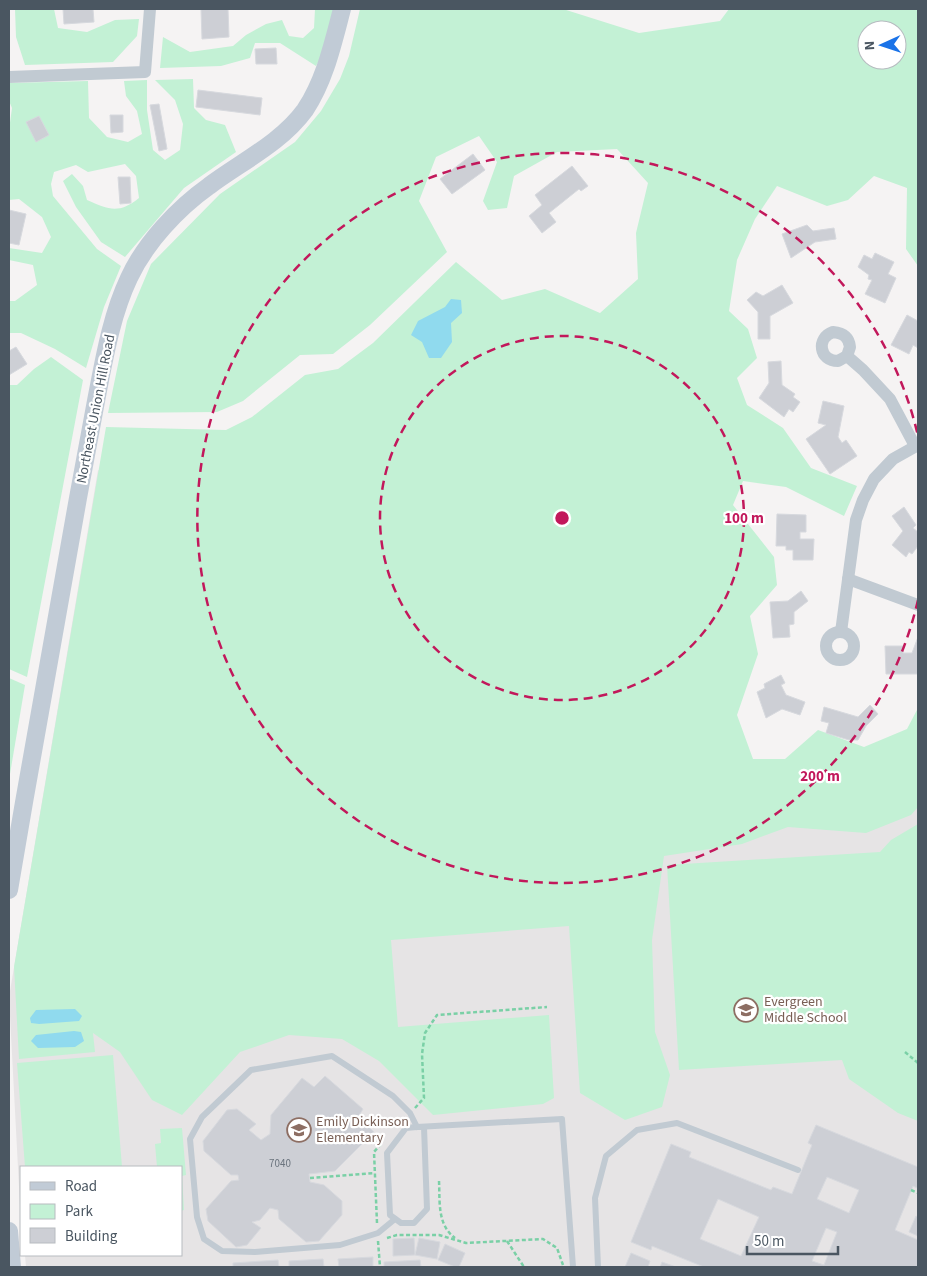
<svg xmlns="http://www.w3.org/2000/svg" width="927" height="1276" font-family="'Source Sans 3',sans-serif">
<rect width="100%" height="100%" fill="#f5f3f3"/>
<path fill="#e6e4e5" d="M98,470l637,311 183,-12v498h-892l-1,-12h156v-88h-160v58l-12,-228z"/>
<g fill="#c3f1d5" fill-rule="evenodd">
<path d="M15,9h39l4,19 29,4 28,-12 24,-1 -2,17 -24,26 -88,3 -9,-28z"/>
<path d="M315,9h22l-13,43 -8,14 -36,-23h-25l-5,15 -29,8 -61,2 3,-31 27,15 43,-6 13,-11 20,-11 16,-4 7,16 14,2 11,-10z"/>
<path d="M360,9h203l76,24 81,-12 9,-12h189v257l-12,-17 1,-61 -33,-12 -26,24 -21,6 -50,-20 -22,33 -18,41 -8,51 19,18 9,29 -20,20 10,27 36,23 28,40 46,18 -13,30 -58,-29 -43,-6 -10,24 41,52 3,28 -27,31 8,38 -21,61 16,44h32l33,-29 46,17 43,-18 11,-21v99l-7,8 -45,18 -78,-6 -46,17 -78,12 -12,84 3,92 15,43 -8,32 -37,13 -45,-27 -11,-167 -178,14 7,87 151,-12 5,83 -11,6 -110,11 -54,-54 -37,-22 -53,-4 -49,17 -58,63 -30,-15 -32,-48 -27,-19 2,19 -76,7 -5,-92 92,-540 120,3 26,-13 53,-42 33,-6 35,-26 83,-81 46,38 43,-11 55,24 38,-34 -2,-46 12,-50 -31,-34 -60,3 -43,24 -7,32 -19,2 -5,-9 14,-39 -18,-26 -43,21 -17,44 28,51 -77,73 -37,29 -33,1 -57,46 -26,11 -109,1 19,-92 24,-57 69,-70 75,-52 26,-31 19,-32 9,-23zM867,30h30v30h-30z"/>
<path d="M193,79l1,29 12,12 19,5 11,27 -52,36 -59,69 -24,-15 -25,-35 -13,-26 9,-7 11,12 4,14c22,10 32,14 52,-2l-3,-22 -11,-12 -37,8 -12,-7 -22,7 -3,12 2,12 44,53 24,17 -17,41 -18,61 -31,-19 -34,-16h-12v-32h6l22,-16 -4,-20 -24,-5v-12l33,5 9,-16 -9,-20 -23,-18 -10,1v-70l3,-22 -3,-7v-18l79,-2 1,37 18,19 21,5 14,-8 -5,-23 -11,-15 -2,-15 23,-1v30l6,40 12,10 15,-10 3,-26 -8,-24 -20,-20z"/>
<path d="M51,357l32,23 -56,297 -18,-8 1,-97 -1,-187h8l17,-16z"/>
<path d="M9,678l16,7 -16,95z"/>
<path d="M918,824v297l-20,-8 -49,-34 -7,-19 -163,10 -12,-205 213,-13 11,-12z"/>
<path d="M113,1055l9,112h-97l-8,-104z"/>
<path d="M182,1128l4,47 -4,1 2,34 -3,1v-44h-24l-2,-23 6,-1 -1,-14z"/>
</g>
<g fill="#90daee">
<path d="M451,299l10,1 1,13 -11,10 1,19 -11,16h-12l-7,-16 -11,-7 7,-14 27,-14z"/>
<path d="M75,1009l7,7 -3,5 -40,3 -8,-1 -1,-5 6,-8z"/>
<path d="M74,1031l7,1 3,9 -9,6 -37,1 -7,-7 5,-6z"/>
</g>
<g fill="#cdcfd5" stroke="#d7d9de" fill-rule="evenodd">
<path d="M63,9h30l1,13 -30,2z"/>
<path d="M201,9h27l1,28 -27,2z"/>
<path d="M276,48l1,16h-21l-1,-15z"/>
<path d="M198,90l64,8 -2,17 -64,-8z"/>
<path d="M159,104l8,45 -8,2 -9,-46z"/>
<path d="M110,115h13v17l-12,1z"/>
<path d="M39,116l10,19 -13,7 -10,-20z"/>
<path d="M473,154l12,16 -33,24 -12,-15z"/>
<path d="M572,166l16,20 -7,5 -2,-2 -30,24 7,9 -14,11 -13,-17 13,-11 -7,-10z"/>
<path d="M118,177h12l1,26 -11,1z"/>
<path d="M9,210l17,4 -7,31 -10,-2z"/>
<path d="M807,225l6,6 21,-3 2,11 -21,3 -24,16 -9,-24z"/>
<path d="M875,253l19,9 -6,12 8,4 -11,25 -20,-9 7,-14 -4,-1 1,-4 -11,-8 6,-12 8,4z"/>
<path d="M782,285l11,18 -23,13v23h-12v-27l-11,-12 9,-8 7,4z"/>
<path d="M907,315l11,6v27l-5,-3 -4,9 -18,-9z"/>
<path d="M16,347l11,17 -18,11v-24z"/>
<path d="M781,361l1,24 13,9 -2,3 7,5 -7,10 -4,-3 -5,8 -25,-19 10,-15 -1,-21z"/>
<path d="M823,401l21,5 -6,31 4,6 4,-3 11,16 -27,18 -24,-35 20,-14 -8,-2z"/>
<path d="M904,507l12,18 -3,3 5,4v14l-6,8 -3,-2 -3,5 -14,-12 11,-14 -11,-15z"/>
<path d="M777,514l29,1v17h-6v7h14l-1,21h-20v-10h-7v-4h-10z"/>
<path d="M801,591l7,10 -14,11v12l-5,1 1,12 -17,1 -3,-36 18,-1z"/>
<path d="M918,637v37h-32l-1,-28h18v7h9z"/>
<path d="M781,675l4,8 -4,2 5,10 19,7 -5,13 -18,-6 -16,9 -9,-26 8,-4 -1,-4z"/>
<path d="M870,705l8,9 -12,12 -8,14h-9l-23,-7 3,-10 -8,-2 3,-14 34,10z"/>
<path d="M325,1076l38,33 -5,8 16,15 -39,39 -26,3 1,8 14,3 18,16v14l-23,26 -13,1 -27,-23 -1,-9 -8,-2 -10,12 -8,2 9,6 -14,17 -11,2 -28,-26 -2,-12 25,-28 8,-1 -1,-5h-7l-27,-24 -1,-10 24,-31 10,-1 19,15 -7,6 12,10 9,-6 1,-19 31,-37 12,9z"/>
<path d="M816,1125l102,42v19l-1,2 -4,-2 -18,44 23,10v27h-214l-52,-21 -1,4 -20,-8 40,-98 20,8 -2,5 82,33 2,-3 19,7 20,-49 -4,-2zM827,1177l32,13 -10,23 -32,-14zM718,1199l41,18 -18,39 -41,-17zM826,1228l11,4 -13,33 -12,-4z"/>
<path d="M916,1216l2,1v19l-9,-4z"/>
<path d="M414,1238l1,17 -22,1v-17z"/>
<path d="M419,1238l21,4 -3,17 -22,-4z"/>
<path d="M445,1244l20,9 -6,14h-4l-17,-7z"/>
<path d="M631,1253l19,8 -2,6h-23z"/>
<path d="M373,1257v10h-34l-1,-8z"/>
<path d="M323,1259l1,8h-35v-6z"/>
<path d="M278,1260l1,7h-46v-4z"/>
<path d="M420,1260l1,7h-37v-5z"/>
<path d="M662,1262l14,5h-16z"/>
</g>
<g fill="none" stroke-linecap="round" stroke-linejoin="round">
<g stroke="#7ad0a6" stroke-width="2.5" stroke-dasharray="4 2.5" stroke-linecap="butt">
<path d="M905,1052l13,11"/>
<path d="M415,1108l9,-10 -2,-44 3,-21 12,-18 110,-8"/>
<path d="M310,1178l64,-5"/>
<path d="M439,1181c1,20 -2,44 16,57"/>
<path d="M911,1190l7,3"/>
<path d="M377,1223l-3,-71 7,-8"/>
<path d="M387,1238l10,-3h42l27,8 77,-4 14,9 6,17"/>
<path d="M378,1241l2,26"/>
<path d="M507,1241l17,26"/>
</g>
<g stroke="#c1cad2" stroke-width="6">
<path d="M424,1127l3,82 -13,14h-13l-11,-8 -3,-62 19,-25 11,-1 145,-8 11,148"/>
<path d="M395,1219l-17,14 -38,12 -85,7 -33,-1 -18,-12 -7,-22 -7,-78 12,-22 49,-47 81,-14 61,40 17,17 7,14"/>
<path d="M598,1267l-3,-69 11,-42 31,-26 40,-7 121,47"/>
</g>
<g stroke="#c1cad2" stroke-width="12">
<path d="M9,77l136,-5 5,-63"/>
<path d="M847,356l-9,5c-19,0 -22,-23 -5,-29 10,1 16,5 17,15l-3,9 16,14 27,29 25,47"/>
<path d="M848,579l70,26"/>
<path d="M841,632l15,-112 7,-20 11,-21 19,-20 25,-14"/>
<circle cx="840" cy="646" r="14"/>
</g>
<g stroke="#c1cbd6" stroke-width="18">
<path d="M9,890c22,-131 46,-262 69,-392 6,-32 12,-65 18,-97 8,-41 15,-85 33,-123 16,-35 49,-70 80,-92 32,-24 72,-43 96,-76 20,-30 28,-67 37,-101"/>
<path d="M9,1231l3,36"/>
</g>
</g>
<g fill="none" stroke="#c2185b" stroke-width="2.5" stroke-dasharray="9 6">
<circle cx="562" cy="518" r="182"/>
<path d="M918 600A365 365 0 1 1 918 436"/>
</g>
<defs>
<g id="school-ring" transform="scale(1.25)"><circle r="9.5" fill="#fff" stroke="#8d6e63" stroke-width="1.5"/><path d="M0-5L7-2L0 1L-7-2ZM-4 1L0 2.5L4 1V4Q0 6-4 4Z" fill="#8d6e63"/></g>
</defs>
<g fill-rule="evenodd">
<use href="#school-ring" x="746" y="1010"/>
<use href="#school-ring" x="299" y="1130"/>
</g>
<g text-anchor="middle" dominant-baseline="central" stroke-width="4.5" stroke-linejoin="round" paint-order="stroke">
<g font-size="11" fill="#6b747e">
<text x="280" y="1163">7040</text>
</g>
<g font-size="14" fill="#4a5661" stroke="#fff">
<text transform="translate(96 409) rotate(-79)">Northeast Union Hill Road</text>
</g>
<g font-size="14" fill="#785e54" stroke="#fff" text-anchor="start">
<text x="764" y="1002">Evergreen<tspan x="764" dy="16">Middle School</tspan></text>
<text x="316" y="1122">Emily Dickinson<tspan x="316" dy="16">Elementary</tspan></text>
</g>
</g>
<circle cx="562" cy="518" r="8" fill="#c2185b" stroke="#fff" stroke-width="2.5"/>
<g font-size="15" text-anchor="middle" font-weight="bold" fill="#c2185b" stroke="#fff" stroke-width="4.5" stroke-linejoin="round" paint-order="stroke">
<text x="744" y="523">100 m</text>
<text x="820" y="781">200 m</text>
</g>
<rect width="927" height="1276" fill="none" stroke="#4a5661" stroke-width="20"/>
<rect x="20" y="1166" width="162" height="90" fill="#ffffff" stroke="#b7bbc0"/>
<rect x="30" y="1182" width="25" height="8" fill="#c1cbd6" stroke="#b7bbc0"/>
<text x="65" y="1191" font-size="15" fill="#4a5661">Road</text>
<rect x="30" y="1204" width="25" height="15" fill="#c3f1d5" stroke="#b7bbc0"/>
<text x="65" y="1216" font-size="15" fill="#4a5661">Park</text>
<rect x="30" y="1228" width="25" height="15" fill="#cdcfd5" stroke="#b7bbc0"/>
<text x="65" y="1241" font-size="15" fill="#4a5661">Building</text>
<g transform="translate(882 45) rotate(267)"><circle r="24" fill="#ffffff" stroke="#b7bbc0"/>
<path d="M0-4L9 19L0 12L-9 19Z" fill="#1a73e8"/>
<text y="-8" font-size="14" font-weight="bold" text-anchor="middle" fill="#4a5661">N</text>
</g>
<path d="M747 1246v8h91v-8" fill="none" stroke="#4a5661" stroke-width="2.5"/>
<text x="754" y="1246" font-size="15" fill="#4a5661" stroke="#ffffff" stroke-width="4" paint-order="stroke">50 m</text>
</svg>
